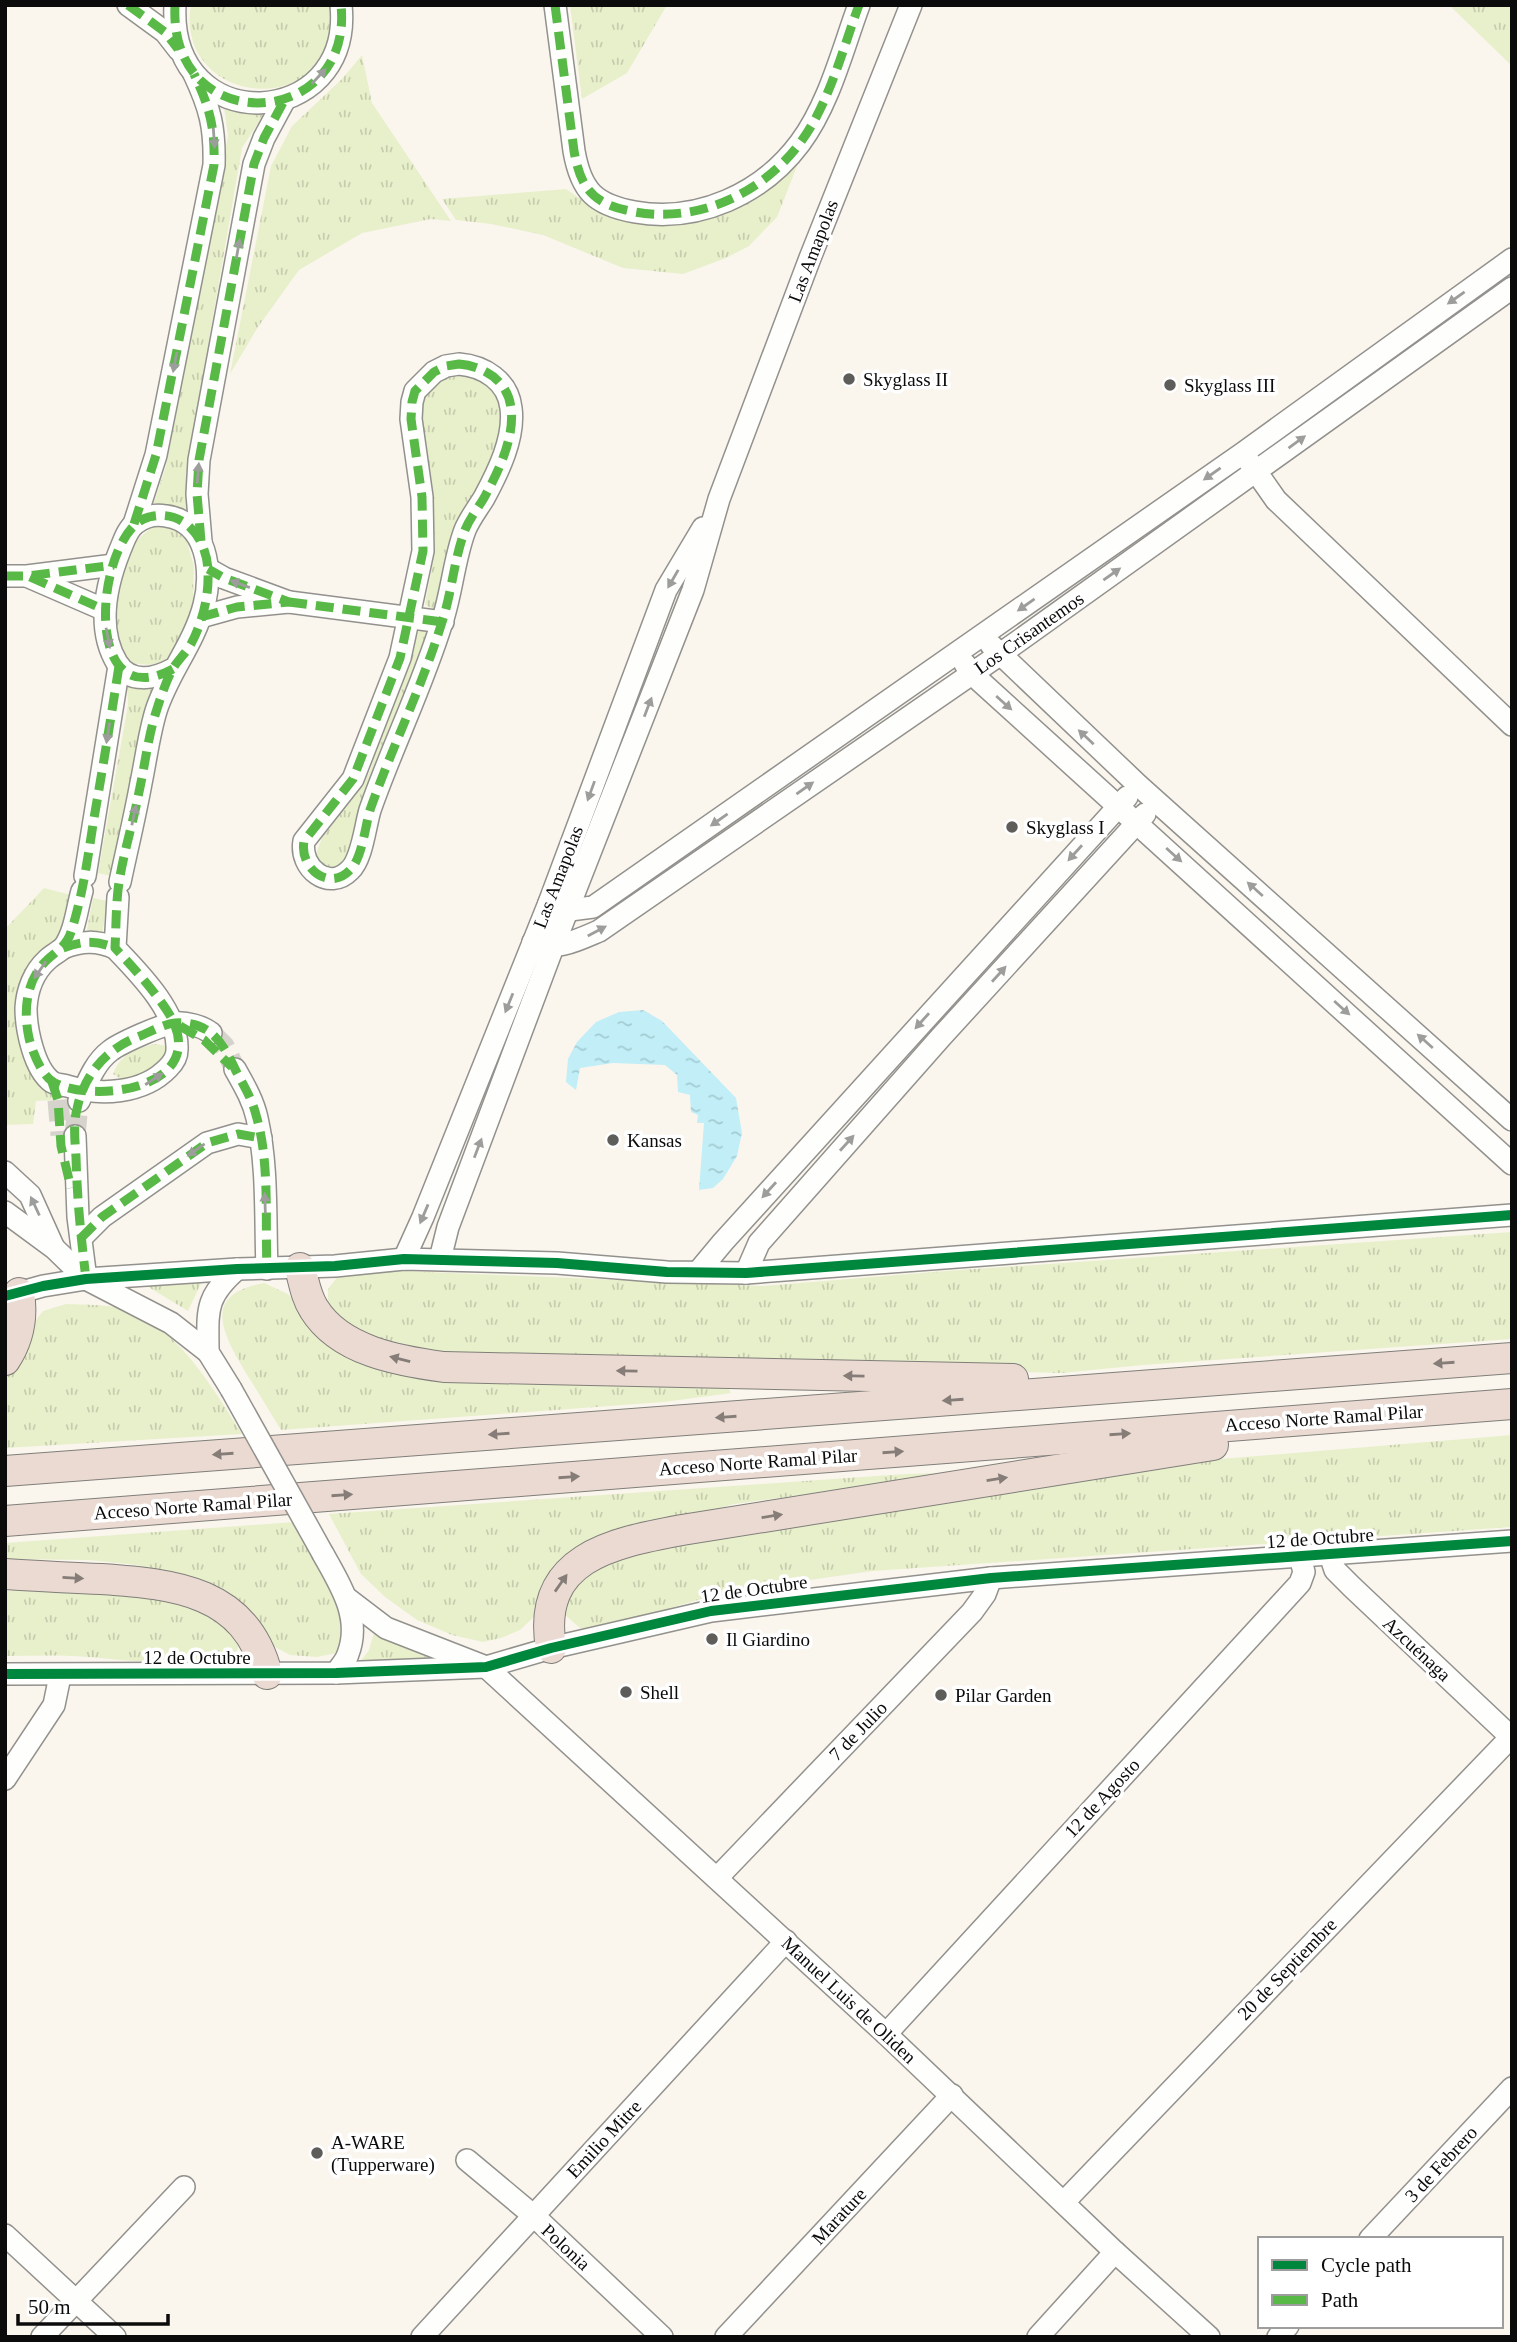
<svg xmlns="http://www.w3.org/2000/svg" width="1517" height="2342" font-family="'Times New Roman',serif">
<defs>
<pattern id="grass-tufts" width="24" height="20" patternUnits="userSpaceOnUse" patternTransform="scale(1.75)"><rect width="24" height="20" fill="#e8f0cb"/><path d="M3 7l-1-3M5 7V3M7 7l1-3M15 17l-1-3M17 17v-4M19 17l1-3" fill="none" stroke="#c6ccad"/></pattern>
<pattern id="water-ripples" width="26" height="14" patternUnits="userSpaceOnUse" patternTransform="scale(1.75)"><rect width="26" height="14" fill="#c1eef7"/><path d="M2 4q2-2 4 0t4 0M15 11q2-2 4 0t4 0" fill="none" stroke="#a4cbd2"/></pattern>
</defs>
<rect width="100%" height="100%" fill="#faf6ee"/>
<g fill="url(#grass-tufts)">
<path d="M191,5h142c0,9 1,19 -1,27 -20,91 -157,66 -141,-27z"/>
<path d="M570,5h97l-40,68 -45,26z"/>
<path d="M1449,5h63v61z"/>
<path d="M362,55l10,48 79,118 -20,-2 -69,14 -63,37 -41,57 -28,47 41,-208 21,-40 50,-47z"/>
<path d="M224,107l40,7 -22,34 -56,326 1,41 -6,-8 -29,1 14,-42 62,-330z"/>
<path d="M805,146l-28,71 -28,29 -23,12 -43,16 -60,-6 -80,-33 -52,-11 -35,-4 -14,-21 124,-10 16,11 37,15 81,3z"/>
<path d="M460,370l23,4 17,20 4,42 -63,169 -8,5 -8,-6 7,-37 1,-56 -13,-86 3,-30 19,-17z"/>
<path d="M172,526l14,13 8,27 -2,59 -18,33 -24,7 -20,-2 -10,-12 -6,-32 6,-35 11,-39 21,-18z"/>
<path d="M428,628l2,8 -83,226 -10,8 -16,-5 -5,-11 8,-22 45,-59 50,-143z"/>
<path d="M127,683l29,6 -12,22 -33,165 -13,-3 30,-168z"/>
<path d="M44,888l31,8 -20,47 -33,42 33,115 -19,1 -3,23 -28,1v-196z"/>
<path d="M93,898l14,3 -5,35 -16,-1z"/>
<path d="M155,1044l11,2 8,6 -15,19 -35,10 -11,-7c7,-19 22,-26 42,-30z"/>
<path d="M1512,1232v107l-369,26 -81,8 -602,-13 -98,-25 -26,-18 -8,-11v-17l10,-13 18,-7 407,17 183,-15z"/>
<path d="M203,1279l-15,32 -43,-26z"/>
<path d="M264,1283l24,11 19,23 48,38 372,31 4,7 -67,9 -383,28c-12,-19 -23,-38 -35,-57 -23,-39 -46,-79 18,-90z"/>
<path d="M66,1304c22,1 55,0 75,11 46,28 73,75 101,119l-237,14v-73l24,-46 14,-18z"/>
<path d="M1512,1435v92l-639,44 -148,21 -126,37 -19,-1 -16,-14 1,-16 11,-15 41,-28 302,-54 301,-42z"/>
<path d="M981,1472l-247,32 -141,43 -56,67 -17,16 -19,8 -18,4 -31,-7 -35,-15 -32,-23 -24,-23 -32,-60 576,-40z"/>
<path d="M294,1522l45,85 6,30 -8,16 -20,4 -27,-2 -19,-10 -34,-45 -100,-35 -49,-5 -83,-1v-16z"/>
<path d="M97,1590l67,6 52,19 23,28 -4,16c-27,13 -128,-2 -164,-3 -22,-1 -44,0 -66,0v-65z"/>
<path d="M375,1629l55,30 -70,3 9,-12z"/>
</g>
<path fill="url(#water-ripples)" d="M643,1010l19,11 74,77 6,35 -5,23 -14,23 -10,9 -14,2 5,-67h-7l1,-8 -7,-3 -1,-17 -12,-3 -1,-17 -12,-10 -52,-2 -33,5 -4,22 -10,-8 2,-23 9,-17 19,-20 23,-10z"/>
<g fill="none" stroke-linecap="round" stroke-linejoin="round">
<g stroke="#d6d3cc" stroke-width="21" stroke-dasharray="21 10" stroke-linecap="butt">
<path d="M211,1033l13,13 11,23"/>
<path d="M58,1100l3,35"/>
<path d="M75,1136l3,-33"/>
</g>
<g stroke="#93918d" stroke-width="24">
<g id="minor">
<path d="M128,5l37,27 14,18"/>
<path d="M175,5c-7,135 179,126 166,0"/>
<path d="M555,5l19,146c7,40 21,54 61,61 63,11 127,-18 165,-69 29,-39 42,-92 59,-138"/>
<path d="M459,364c25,2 49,17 52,44 4,30 -13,64 -27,90 -6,10 -14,20 -19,32 -11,29 -13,62 -23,92 -20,65 -50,125 -72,188 -5,17 -8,49 -20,60 -21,22 -51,-2 -46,-29l49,-62 47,-121 23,-107 -1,-54 -11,-78 1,-17 3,-11 19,-19 12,-6z"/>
<path d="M1248,460l28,40 236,225"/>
<path d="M134,524l22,-69 58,-290c1,-38 -4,-57 -20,-91"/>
<path d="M201,541l-4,-47 2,-34 55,-296 10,-26 21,-39"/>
<path d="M5,576h22l87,-11"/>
<path d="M29,577l76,33"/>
<path d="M289,602l154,20"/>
<path d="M201,617l36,-10 52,-5 -65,-24 -16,-9"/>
<path d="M991,645l147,140 374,335"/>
<path d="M965,664l6,9 541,491"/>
<path d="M85,876l34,-210"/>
<path d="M120,882c7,-33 15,-66 21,-99 5,-24 8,-49 15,-72 12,-38 38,-67 48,-106 9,-33 3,-84 -38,-89 -11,-2 -22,1 -30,7 -9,6 -12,18 -16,27 -14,35 -24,78 -3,113 13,21 37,16 56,6"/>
<path d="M82,891c-5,17 -7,41 -18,56 -5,5 -12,8 -17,13 -13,12 -20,30 -21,48 0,21 8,61 26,74 3,2 11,3 15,4 33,10 76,8 101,-18 5,-5 9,-11 9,-18 2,-37 -38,-77 -62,-102l3,-51"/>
<path d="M549,903l21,7 23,-3 650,-454 269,-194"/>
<path d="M533,942c22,10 45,-2 66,-11l400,-276 513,-367"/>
<path d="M63,948c19,-7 33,-8 52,0"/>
<path d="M235,1069c9,16 18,31 22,49 11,49 8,101 10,151"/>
<path d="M79,1101c8,-17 15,-38 31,-50 10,-8 53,-27 65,-28 11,-1 27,3 36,10"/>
<path d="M75,1136l3,81 8,62"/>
<path d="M5,1172l25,23 23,51"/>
<path d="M5,1212l49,36 32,31 85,44 37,29 23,37"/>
<path d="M81,1238l21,-21 105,-74 31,-9 23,4"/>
<path d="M404,1259l19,-42 126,-314 117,-313 37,-62"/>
<path d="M440,1259l8,-32 105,-280 140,-357 26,-91 91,-241 101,-253"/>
<path d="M698,1272l25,-30 404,-445"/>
<path d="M746,1273l13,-30 182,-206 204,-223"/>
<path d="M7,1296l36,-10 43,-7 151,-10 98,-3 69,-7 153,4 110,9 79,1 766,-58"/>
<path d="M208,1352c0,-41 -4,-54 29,-83"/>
<path d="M323,1554c17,30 39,64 25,100 -2,7 -8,13 -12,19"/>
<path d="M1330,1555l5,15 17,17 160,151"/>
<path d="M348,1599l38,29 100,39 400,367 229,218 94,85"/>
<path d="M5,1674l331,-1 150,-6 65,-19 160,-37 280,-33 521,-37"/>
<path d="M5,1779l49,-74 6,-29"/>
<path d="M717,1878l255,-266 13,-18 6,-16"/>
<path d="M886,2034l414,-451 4,-11 -4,-15"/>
<path d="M467,2160l67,56 128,121"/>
<path d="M1064,2202l447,-465"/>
<path d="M5,2235l110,102"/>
<path d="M1370,2239l142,-151"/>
<path d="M42,2337l142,-150"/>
<path d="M422,2337l364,-396"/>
<path d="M726,2337l226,-242"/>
<path d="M1038,2337l77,-85"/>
<path d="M1278,2337l10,-11"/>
</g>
</g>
<g stroke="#807e7a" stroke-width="32">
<g id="highway">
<path d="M300,1268c4,14 6,29 14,41 26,42 85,52 130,58l569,12"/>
<path d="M5,1360c14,-21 18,-42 14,-67"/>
<path d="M5,1471l1507,-113"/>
<path d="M5,1521l1507,-117"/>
<path d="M5,1574c32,2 64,4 96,5 74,5 145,12 166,95"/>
<path d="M551,1648c-15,-90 60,-105 131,-118l531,-85"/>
</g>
</g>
<use href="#minor" stroke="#fefefc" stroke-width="21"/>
<use href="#highway" stroke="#eadad2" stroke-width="30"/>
<g stroke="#93918d" stroke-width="24" stroke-linecap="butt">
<path id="minor-bridge" d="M231,1389l92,165"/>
</g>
<use href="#minor-bridge" stroke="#fefefc" stroke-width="21"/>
<g stroke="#58b947" stroke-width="9" stroke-dasharray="18 9" stroke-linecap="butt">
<path d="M128,5l37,27 13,17"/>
<path d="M175,5c-7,135 179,126 166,0"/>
<path d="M555,5l19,146c7,40 21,54 61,61 63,11 127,-18 165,-69 29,-39 42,-92 59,-138"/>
<path d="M459,364c25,2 49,17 52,44 4,30 -13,64 -27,90 -6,10 -14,20 -19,32 -11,29 -13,62 -23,92 -20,65 -50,125 -72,188 -5,17 -8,49 -20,60 -21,22 -51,-2 -46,-29l49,-62 47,-121 23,-107 -1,-54 -11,-78 1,-17 3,-11 19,-19 12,-6z"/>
<path d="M134,524l22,-69 58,-290c1,-38 -4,-57 -20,-91"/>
<path d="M201,541l-4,-47 2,-34 55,-296 10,-26 21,-39"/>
<path d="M5,576h22l87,-11"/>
<path d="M30,577l75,33"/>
<path d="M289,602l154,20"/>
<path d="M201,617l36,-10 52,-5 -65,-24 -16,-9"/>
<path d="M119,666c-8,51 -16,101 -25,152 -6,38 -11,77 -23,114 -4,13 -13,18 -23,27 -22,20 -25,51 -19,79 3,13 13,39 26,45 40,20 147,6 119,-60 -10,-22 -42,-57 -59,-75 1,-19 1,-39 3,-58 4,-33 15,-66 21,-98 6,-27 9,-56 18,-83 4,-13 9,-27 15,-39 5,-9 14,-17 19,-26 11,-21 18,-47 17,-71 0,-33 -23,-65 -59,-56 -52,11 -72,203 24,152"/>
<path d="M63,948c19,-7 33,-8 52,0"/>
<path d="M180,1026l24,14 28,27"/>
<path d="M52,1082l6,18 3,46 10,42"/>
<path d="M81,1238l21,-21 105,-74 31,-9 23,4"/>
<path d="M86,1279c-5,-41 -9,-81 -10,-122 -1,-16 -3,-33 1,-48 7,-35 30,-61 63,-73 10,-4 24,-12 35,-13 36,-2 48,20 61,48 8,15 16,28 20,44 14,46 9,105 11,154"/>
</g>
<g stroke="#fff" stroke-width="15">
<g id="cycleway">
<path d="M5,1296l38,-10 43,-7 151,-10 98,-3 69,-7 153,4 110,9 79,1 766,-58"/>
<path d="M5,1674l331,-1 150,-6 65,-19 160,-37 280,-33 521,-37"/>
</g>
</g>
<use href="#cycleway" stroke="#00873e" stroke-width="10"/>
</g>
<defs><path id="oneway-solid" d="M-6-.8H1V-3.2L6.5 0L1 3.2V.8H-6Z" transform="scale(1.75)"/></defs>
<g fill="#9d9d9c">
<use href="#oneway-solid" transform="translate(319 76) rotate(-47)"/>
<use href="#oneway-solid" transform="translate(214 138) rotate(86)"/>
<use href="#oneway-solid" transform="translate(238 249) rotate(-80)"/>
<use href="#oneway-solid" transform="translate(1456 298) rotate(145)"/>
<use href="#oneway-solid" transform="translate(175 362) rotate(101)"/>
<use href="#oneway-solid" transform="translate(1297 442) rotate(-36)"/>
<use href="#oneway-solid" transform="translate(198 473) rotate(-85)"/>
<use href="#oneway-solid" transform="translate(1212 474) rotate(145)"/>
<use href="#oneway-solid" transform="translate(1112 574) rotate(-35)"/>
<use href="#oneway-solid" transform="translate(673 579) rotate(120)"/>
<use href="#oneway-solid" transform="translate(240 584) rotate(-160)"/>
<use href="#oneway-solid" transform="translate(1026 605) rotate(145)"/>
<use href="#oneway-solid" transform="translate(108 638) rotate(79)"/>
<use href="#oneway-solid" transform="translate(1004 703) rotate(42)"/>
<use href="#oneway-solid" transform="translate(648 707) rotate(-69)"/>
<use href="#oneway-solid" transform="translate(108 733) rotate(99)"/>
<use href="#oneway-solid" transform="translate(1086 737) rotate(-137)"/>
<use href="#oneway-solid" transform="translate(805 788) rotate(-35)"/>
<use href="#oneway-solid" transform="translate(591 791) rotate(110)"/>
<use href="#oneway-solid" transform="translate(134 815) rotate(-78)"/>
<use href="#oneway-solid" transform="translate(719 820) rotate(145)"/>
<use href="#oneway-solid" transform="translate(1075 853) rotate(132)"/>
<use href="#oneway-solid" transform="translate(1174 855) rotate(42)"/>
<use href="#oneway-solid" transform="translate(1255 889) rotate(-138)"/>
<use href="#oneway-solid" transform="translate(597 931) rotate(-28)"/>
<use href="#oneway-solid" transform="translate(40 970) rotate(125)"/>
<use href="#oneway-solid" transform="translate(999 974) rotate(-48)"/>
<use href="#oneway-solid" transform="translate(509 1003) rotate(112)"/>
<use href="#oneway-solid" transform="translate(1342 1008) rotate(42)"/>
<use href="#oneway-solid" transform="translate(922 1021) rotate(132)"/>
<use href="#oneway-solid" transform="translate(1425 1041) rotate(-138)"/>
<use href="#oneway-solid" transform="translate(154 1079) rotate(-33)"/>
<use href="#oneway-solid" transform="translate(847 1143) rotate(-48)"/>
<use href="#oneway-solid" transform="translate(478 1148) rotate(-69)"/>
<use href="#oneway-solid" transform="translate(196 1150) rotate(145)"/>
<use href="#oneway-solid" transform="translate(769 1190) rotate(132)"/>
<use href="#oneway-solid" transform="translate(265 1203) rotate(-92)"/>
<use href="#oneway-solid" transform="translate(35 1206) rotate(-115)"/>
<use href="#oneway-solid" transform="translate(424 1214) rotate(113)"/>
</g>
<g fill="#867d78">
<use href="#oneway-solid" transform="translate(400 1359) rotate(-166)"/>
<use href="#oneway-solid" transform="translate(1444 1363) rotate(176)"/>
<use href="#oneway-solid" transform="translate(627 1371) rotate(-179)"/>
<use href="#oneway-solid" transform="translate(854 1376) rotate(-179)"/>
<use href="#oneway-solid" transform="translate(953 1400) rotate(176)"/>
<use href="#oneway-solid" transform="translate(726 1417) rotate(176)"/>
<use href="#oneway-solid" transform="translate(499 1434) rotate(176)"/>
<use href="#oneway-solid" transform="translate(1120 1434) rotate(-4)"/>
<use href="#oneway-solid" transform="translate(893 1452) rotate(-4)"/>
<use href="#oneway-solid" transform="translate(223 1454) rotate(176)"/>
<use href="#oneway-solid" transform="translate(569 1477) rotate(-4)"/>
<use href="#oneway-solid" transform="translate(997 1479) rotate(-9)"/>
<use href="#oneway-solid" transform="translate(342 1495) rotate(-4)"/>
<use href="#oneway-solid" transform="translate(772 1516) rotate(-9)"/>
<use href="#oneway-solid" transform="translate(73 1578) rotate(3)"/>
<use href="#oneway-solid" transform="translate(561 1583) rotate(-55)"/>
</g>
<g fill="#5f5d5a" stroke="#fff" stroke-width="2.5">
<circle cx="849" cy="379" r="7"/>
<circle cx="1170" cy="385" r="7"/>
<circle cx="1012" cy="827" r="7"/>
<circle cx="613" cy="1140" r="7"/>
<circle cx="712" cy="1639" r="7"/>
<circle cx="626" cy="1692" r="7"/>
<circle cx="941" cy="1695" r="7"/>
<circle cx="317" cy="2153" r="7"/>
</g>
<g text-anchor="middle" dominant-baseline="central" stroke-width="7" stroke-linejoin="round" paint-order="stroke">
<g font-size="19" fill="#0b0b0b" stroke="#fff">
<text transform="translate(813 251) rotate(-69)">Las Amapolas</text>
<text transform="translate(1029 633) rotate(-35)">Los Crisantemos</text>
<text transform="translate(558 877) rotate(-69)">Las Amapolas</text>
<text transform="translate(1324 1418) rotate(-4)">Acceso Norte Ramal Pilar</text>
<text transform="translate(758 1462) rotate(-4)">Acceso Norte Ramal Pilar</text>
<text transform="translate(193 1506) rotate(-4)">Acceso Norte Ramal Pilar</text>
<text transform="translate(1320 1538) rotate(-4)">12 de Octubre</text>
<text transform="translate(754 1589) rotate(-8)">12 de Octubre</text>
<text transform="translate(1417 1649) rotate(43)">Azcuénaga</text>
<text x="197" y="1657">12 de Octubre</text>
<text transform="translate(858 1731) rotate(-46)">7 de Julio</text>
<text transform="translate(1102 1798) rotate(-47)">12 de Agosto</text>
<text transform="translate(1287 1969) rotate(-46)">20 de Septiembre</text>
<text transform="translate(849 2000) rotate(43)">Manuel Luis de Oliden</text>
<text transform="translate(604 2139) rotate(-47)">Emilio Mitre</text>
<text transform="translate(1441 2164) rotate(-47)">3 de Febrero</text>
<text transform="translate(839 2216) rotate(-47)">Marature</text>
<text transform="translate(566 2247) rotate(43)">Polonia</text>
</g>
<g font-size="19" fill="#0b0b0b" stroke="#fff" text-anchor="start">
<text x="863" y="379">Skyglass II</text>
<text x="1184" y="385">Skyglass III</text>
<text x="1026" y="827">Skyglass I</text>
<text x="627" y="1140">Kansas</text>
<text x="726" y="1639">Il Giardino</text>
<text x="640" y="1692">Shell</text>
<text x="955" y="1695">Pilar Garden</text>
<text x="331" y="2142">A-WARE<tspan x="331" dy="22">(Tupperware)</tspan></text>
</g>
</g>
<rect width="1517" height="2342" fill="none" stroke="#0b0b0b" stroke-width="14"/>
<rect x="1258" y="2237" width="245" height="91" fill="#ffffff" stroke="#9d9d9d" stroke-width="2"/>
<rect x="1272" y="2260" width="35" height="10" fill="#00873e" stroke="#9d9d9d" stroke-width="2"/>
<text x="1321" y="2272" font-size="21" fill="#0b0b0b">Cycle path</text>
<rect x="1272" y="2295" width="35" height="10" fill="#58b947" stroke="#9d9d9d" stroke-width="2"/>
<text x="1321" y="2307" font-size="21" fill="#0b0b0b">Path</text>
<path d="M18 2314v10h150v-10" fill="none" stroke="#0b0b0b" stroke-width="3.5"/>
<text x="28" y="2314" font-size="21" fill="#0b0b0b" stroke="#ffffff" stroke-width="5" paint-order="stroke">50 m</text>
</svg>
